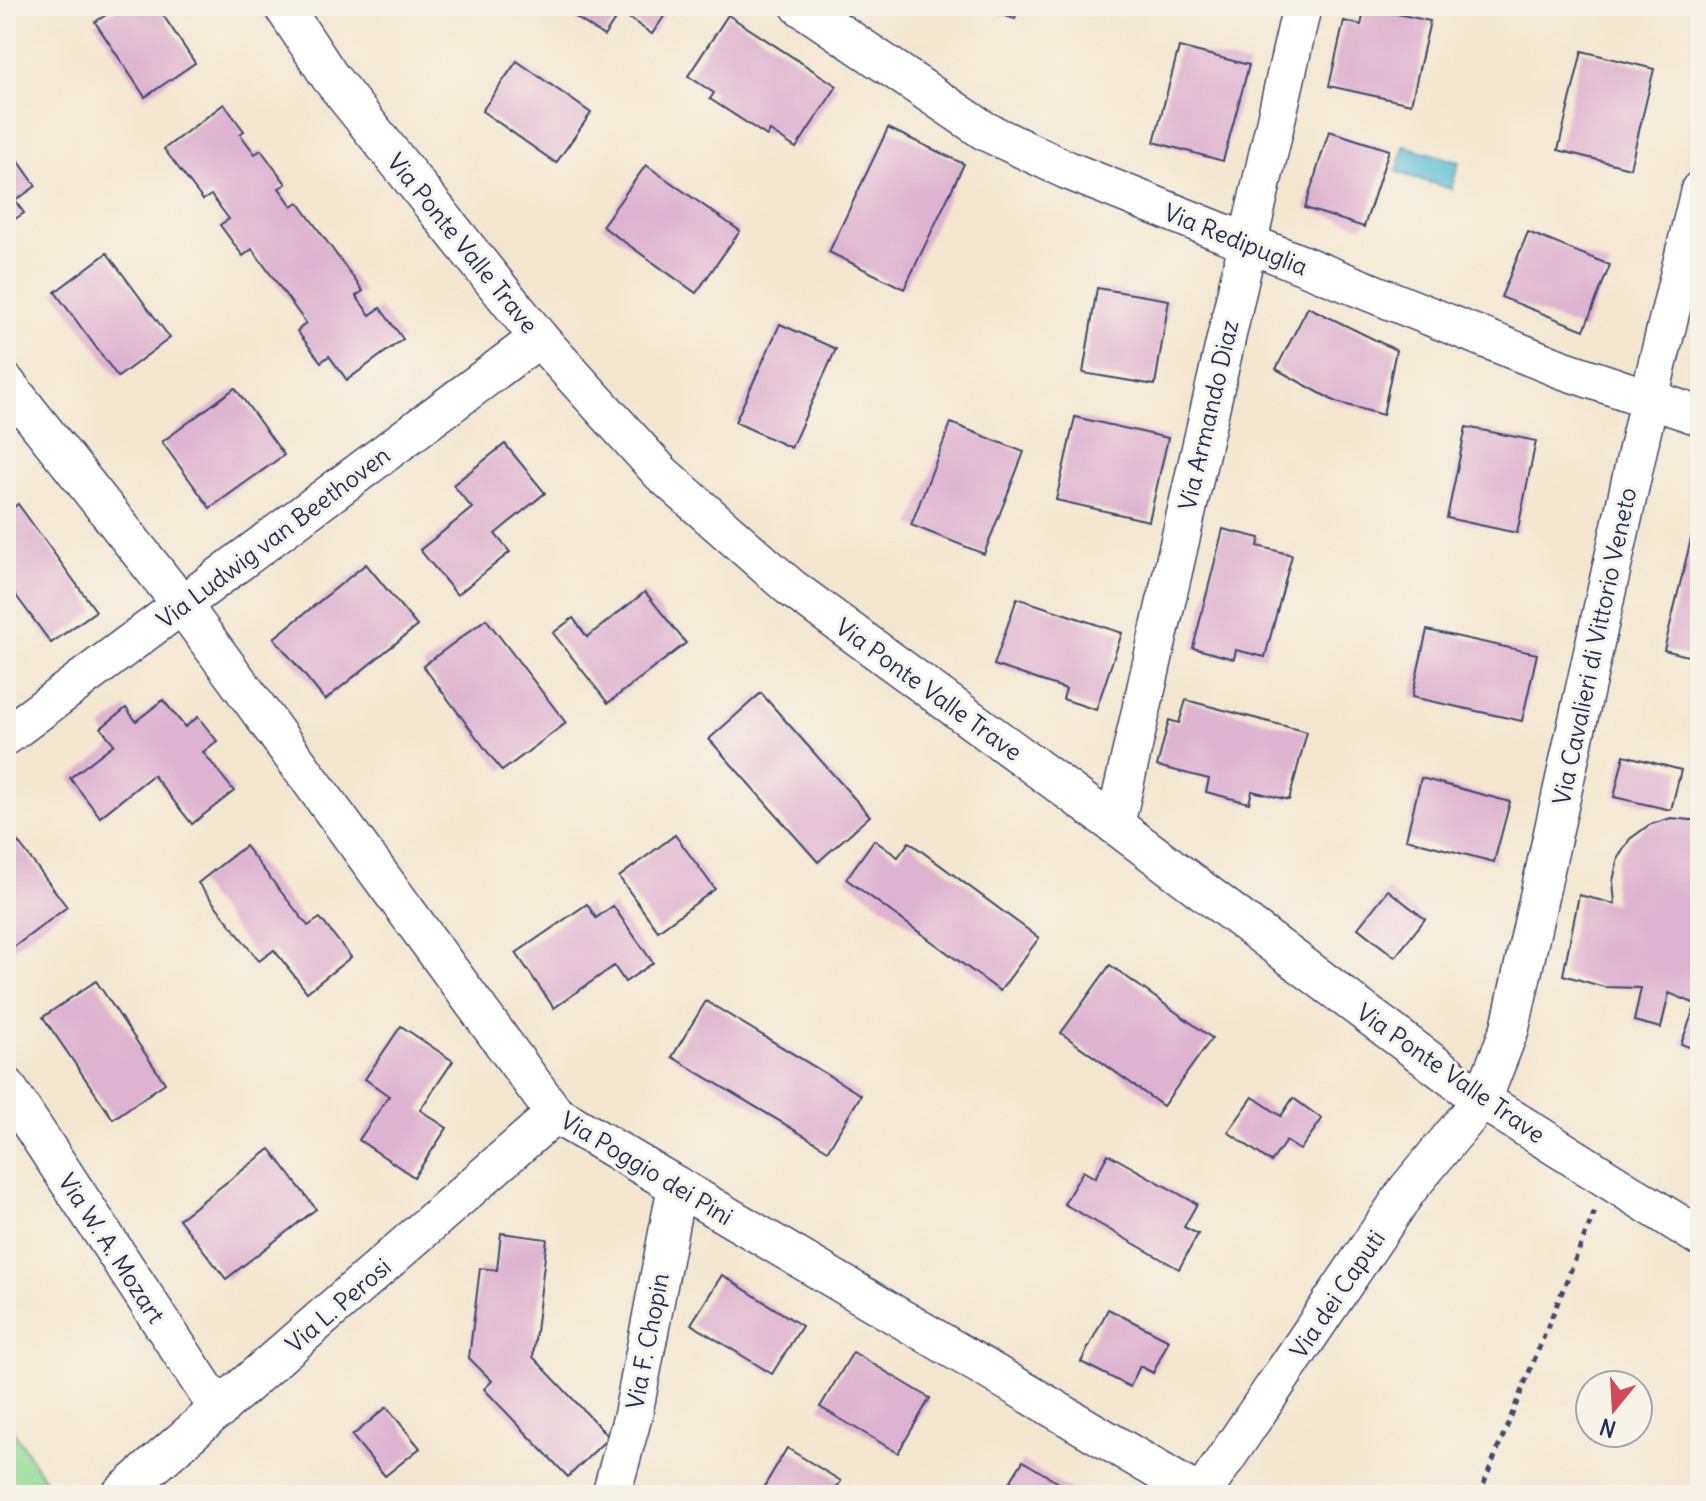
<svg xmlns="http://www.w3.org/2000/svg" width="1706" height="1501" font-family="Delius,sans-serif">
<rect width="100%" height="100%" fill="#f7f3e8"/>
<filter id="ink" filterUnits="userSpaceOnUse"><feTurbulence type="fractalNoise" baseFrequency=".0125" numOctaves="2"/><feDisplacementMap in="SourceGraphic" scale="16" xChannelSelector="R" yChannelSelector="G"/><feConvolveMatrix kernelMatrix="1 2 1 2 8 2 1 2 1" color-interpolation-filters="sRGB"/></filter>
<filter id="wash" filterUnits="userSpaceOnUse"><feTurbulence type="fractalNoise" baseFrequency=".006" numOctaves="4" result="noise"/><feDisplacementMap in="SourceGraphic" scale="32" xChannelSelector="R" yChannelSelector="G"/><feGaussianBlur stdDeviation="1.8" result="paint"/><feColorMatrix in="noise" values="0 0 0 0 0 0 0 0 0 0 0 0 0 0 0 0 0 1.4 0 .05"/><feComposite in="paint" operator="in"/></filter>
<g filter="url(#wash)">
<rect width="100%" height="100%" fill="#f3e6cf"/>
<path fill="#95dc96" stroke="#58867a" stroke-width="2" d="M6,1419l40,63 -21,13h-19z"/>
<path fill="#56bbd4" stroke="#387599" stroke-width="2" d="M1404,146l55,16 -8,27 -54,-17z"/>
<g id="blocks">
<g fill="#deb3cf">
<path d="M120,6h37l38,57 -50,34 -50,-75z"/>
<path d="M559,6h112l-19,28 -32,-22 -16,24z"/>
<path d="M975,6h44l-4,13z"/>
<path d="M1365,7l65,14 -19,83 -82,-18 15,-65 17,4z"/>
<path d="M728,15l109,71 -41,62 -26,-17 -3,5 -57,-37 4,-6 -26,-17z"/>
<path d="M1179,47l70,18 -26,96 -69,-19z"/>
<path d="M1582,51l72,18 -24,99 -72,-18z"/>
<path d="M517,61l74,52 -35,50 -74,-52z"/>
<path d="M224,104l20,27 -4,3 15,20 6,-4 25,34 -7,4 13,18 6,-4 65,89 -7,5 14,19 10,-7 23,31 -56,41 -18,-24 -8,6 -24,-31 9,-8 -54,-74 -9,7 -23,-31 9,-6 -18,-24 -8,5 -39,-51z"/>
<path d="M888,128l76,36 -60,125 -75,-37z"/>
<path d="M1329,131l60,19 -25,77 -59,-19z"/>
<path d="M6,143l30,43 -21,15 9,12 -18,12z"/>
<path d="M646,165l94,66 -44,62 -94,-67z"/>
<path d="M1528,232l82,33 -26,65 -83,-33z"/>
<path d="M107,253l63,85 -52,39 -63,-85z"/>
<path d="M1097,288l72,12 -14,85 -72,-12z"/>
<path d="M1308,307l88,43 -13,65 -47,-13 -60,-33z"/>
<path d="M780,324l56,25 -45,99 -56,-26z"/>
<path d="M235,388l49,67 -74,53 -48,-66z"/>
<path d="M1075,417l93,21 -19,83 -93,-21z"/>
<path d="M951,423l73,29 -40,102 -73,-29z"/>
<path d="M1466,427l70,14 -19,92 -70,-15z"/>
<path d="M505,444l40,49 -50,41 15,18 -53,43 -37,-45 52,-42 -19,-23z"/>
<path d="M18,504l78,107 -45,32 -45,-61v-69z"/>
<path d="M1699,506h1v153l-36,-9z"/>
<path d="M1223,529l37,9 -2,8 34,9 -27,102 -29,-7 -2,9 -41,-11z"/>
<path d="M366,564l51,62 -92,74 -51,-62z"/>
<path d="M645,592l41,51 -78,60 -55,-70 20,-15 14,19z"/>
<path d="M1017,598l105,35 -26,77 -33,-11 3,-10 -72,-24z"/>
<path d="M486,619l80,104 -64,48 -79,-105z"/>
<path d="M1427,630l110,24 -15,67 -110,-24z"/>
<path d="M761,693l109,123 -52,46 -109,-123z"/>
<path d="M163,700l22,27 13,-10 19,24 -14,11 31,39 -42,33 -39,-49 -53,42 -30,-39 44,-34 -13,-16 25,-20 10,13z"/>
<path d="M1186,700l121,32 -18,68 -37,-9 -3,12 -43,-11 3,-13 -52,-13 12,-46 10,3z"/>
<path d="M1624,755l57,15 -10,40 -57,-13z"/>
<path d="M1421,778l89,24 -16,60 -88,-23z"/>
<path d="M1671,818l29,3v230l-19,-7 15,-40 -27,-11 -8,35 -27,-7 7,-33 -37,-1 -41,-12 16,-80 36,9 -2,-23 5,-23 12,-19 19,-14z"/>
<path d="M9,830l58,77 -61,46v-121z"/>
<path d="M675,835l40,54 -57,42 -39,-54z"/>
<path d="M874,840l24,17 11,-15 130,96 -39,53 -154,-112z"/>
<path d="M245,846l63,80 12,-8 31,39 -44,35 -33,-42 -15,11 -61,-78z"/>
<path d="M1388,890l37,29 -30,38 -37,-29z"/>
<path d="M587,904l9,14 17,-12 40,57 -28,19 -11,-16 -60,42 -38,-55z"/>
<path d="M1110,965l102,73 -49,68 -102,-73z"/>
<path d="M96,981l69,102 -52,36 -70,-102z"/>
<path d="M706,1001l155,94 -33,55 -156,-93z"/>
<path d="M401,1026l52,35 -33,49 27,18 -33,49 -55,-37 30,-44 -24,-17z"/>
<path d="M1253,1097l28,19 12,-18 29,21 -22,31 -14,-9 -15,21 -43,-30z"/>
<path d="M270,1149l46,60 -90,70 -47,-60z"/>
<path d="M1108,1154l89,50 -13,23 14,7 -19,35 -115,-65 19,-33 12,7z"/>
<path d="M501,1233l46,6 -14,118 76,80 -41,40 -84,-88 8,-8 -23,-23 11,-90 17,2z"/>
<path d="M722,1275l80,51 -30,48 -81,-50z"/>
<path d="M1108,1309l61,31 -16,33 -13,-7 -10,21 -49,-25z"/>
<path d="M853,1352l77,46 -32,55 -78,-46z"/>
<path d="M387,1407l33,41 -35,28 -33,-40z"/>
<path d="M787,1448l54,33 -9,14h-73z"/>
<path d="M1023,1461l55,34h-76z"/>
</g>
</g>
</g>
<g filter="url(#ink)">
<use href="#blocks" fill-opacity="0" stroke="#3b4a6f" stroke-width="2"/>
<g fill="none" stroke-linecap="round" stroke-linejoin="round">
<g stroke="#3b4a6f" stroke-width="41">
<g id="minor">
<path d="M283,6l47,71 209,261 122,135 129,114 325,238 367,275 218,137"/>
<path d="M800,6l185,125 82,39 494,199 139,47"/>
<path d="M6,383l176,222 373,509 645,381"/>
<path d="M6,736l533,-398"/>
<path d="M1115,825l187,-819"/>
<path d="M6,1086l213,324"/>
<path d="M120,1495l435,-381"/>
<path d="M611,1495l22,-80 44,-229"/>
<path d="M1201,1495l207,-306 74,-89 28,-72 139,-629 51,-209"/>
</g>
</g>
<path stroke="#3b4a6f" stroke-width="5" stroke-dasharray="6 6" stroke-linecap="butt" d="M1479,1495l116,-284"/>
<use href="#minor" stroke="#fff" stroke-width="38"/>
</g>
</g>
<g text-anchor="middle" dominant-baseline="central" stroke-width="6" stroke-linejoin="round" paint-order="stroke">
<g font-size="24" fill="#1b2f5e" stroke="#f7f3e8">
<text transform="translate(1236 239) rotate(22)">Via Redipuglia</text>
<text transform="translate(463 243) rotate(51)">Via Ponte Valle Trave</text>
<text transform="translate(1208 415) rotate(-77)">Via Armando Diaz</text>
<text transform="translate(273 537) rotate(-37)">Via Ludwig van Beethoven</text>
<text transform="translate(1594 646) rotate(-78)">Via Cavalieri di Vittorio Veneto</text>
<text transform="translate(929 689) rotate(36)">Via Ponte Valle Trave</text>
<text transform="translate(1451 1073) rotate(35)">Via Ponte Valle Trave</text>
<text transform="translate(647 1168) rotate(31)">Via Poggio dei Pini</text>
<text transform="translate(112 1248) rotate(57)">Via W. A. Mozart</text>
<text transform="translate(1337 1294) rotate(-56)">Via dei Caputi</text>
<text transform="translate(338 1305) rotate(-41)">Via L. Perosi</text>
<text transform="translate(647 1341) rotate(-79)">Via F. Chopin</text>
</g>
</g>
<rect width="1706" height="1501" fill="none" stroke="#f7f3e8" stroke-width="32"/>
<g transform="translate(1614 1409) rotate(198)"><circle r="38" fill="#f7f3e8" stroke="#9fa5b1" stroke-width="2"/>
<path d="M0-6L14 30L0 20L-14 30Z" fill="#d1495b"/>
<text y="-12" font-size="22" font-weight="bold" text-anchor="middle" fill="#1b2f5e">N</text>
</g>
</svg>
